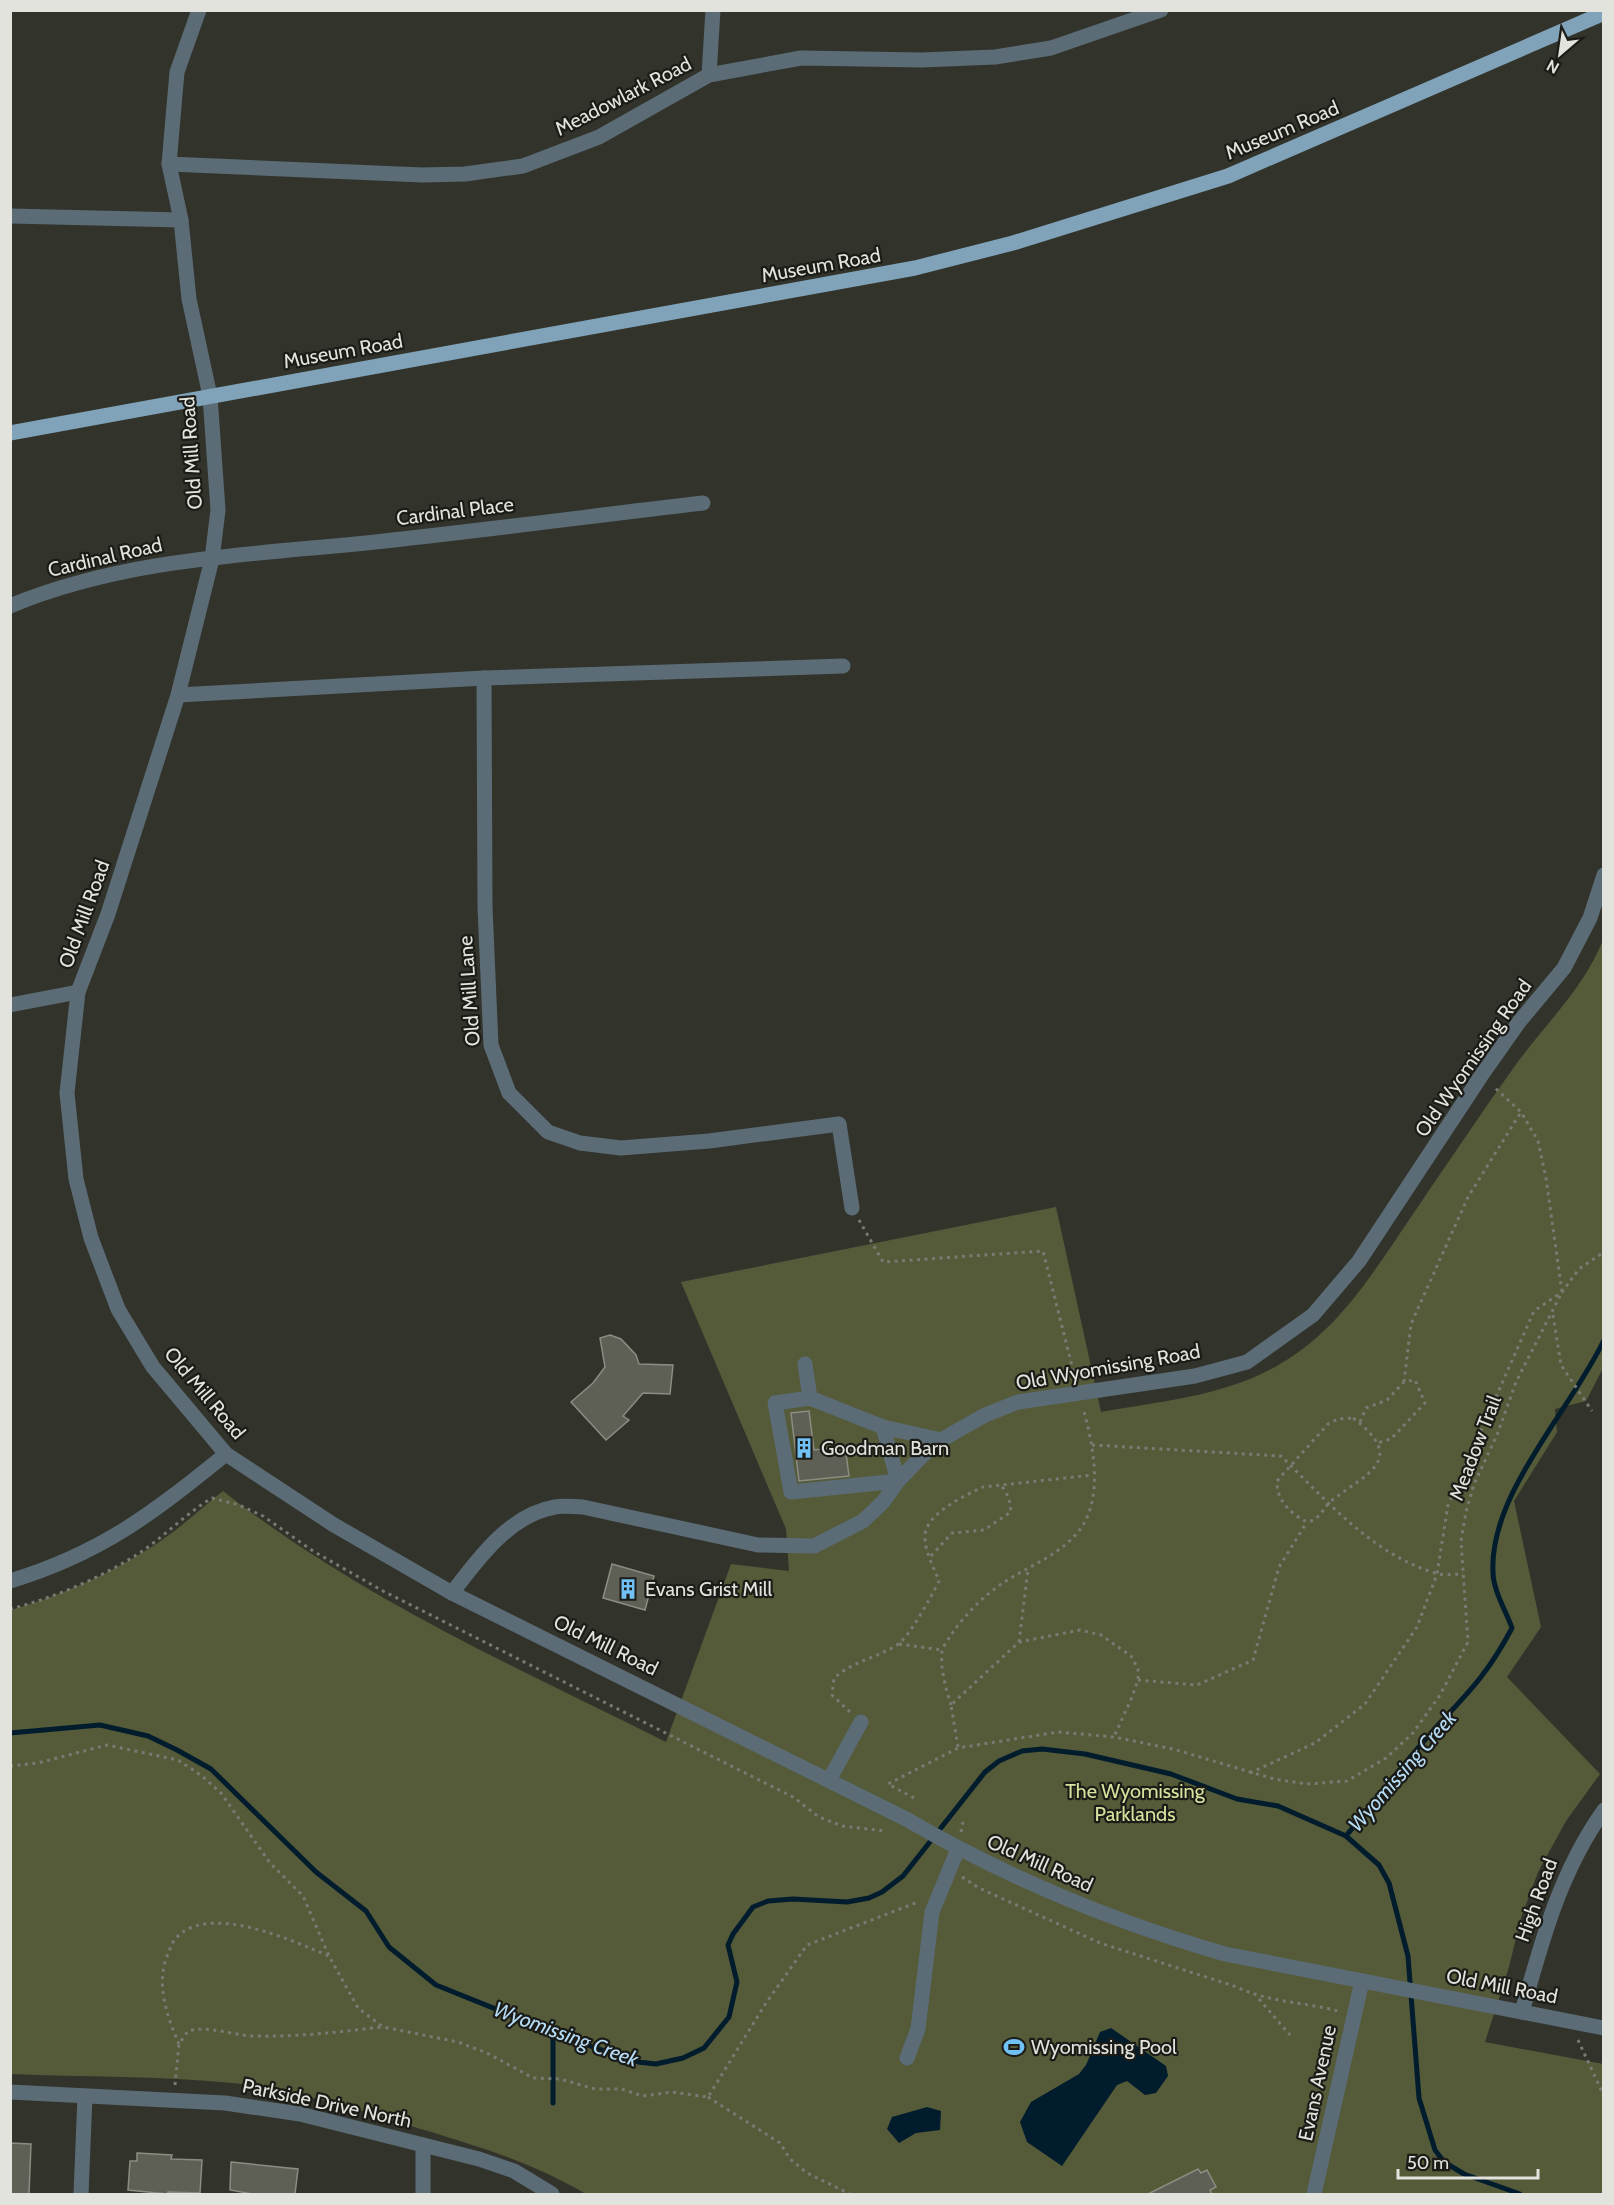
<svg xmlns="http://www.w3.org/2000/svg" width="1614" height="2205" font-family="Cabin,sans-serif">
<rect width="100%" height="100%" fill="#32342b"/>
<path fill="#555b39" d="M1603,940v428l-17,33 -31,8 2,23 -43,69 27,126 -34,50 93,97 -34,47 -28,51 -17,46 -12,49 -24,75 118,22v130h-1017c-62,-36 -114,-49 -181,-70 -56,-17 -114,-35 -172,-41 -74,-7 -149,-6 -222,-9v-464c48,-14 97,-35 139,-62 26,-16 49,-38 73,-57 135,106 290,175 443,251l65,-178 58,7 -3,-42 -105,-247 375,-75 45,205c61,-11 126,-16 179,-48 59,-34 92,-90 129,-144 34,-50 68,-101 103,-150 30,-43 72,-81 91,-130z"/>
<g fill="#001c2d">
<path d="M1111,2028l55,38 2,10 -12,17 -11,2 -18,-14 -10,4 -55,81 -35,-24 -7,-20 11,-20 48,-28 7,-9 14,-33z"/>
<path d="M927,2107l14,4 -1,19 -24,3 -17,10 -12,-14 5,-12z"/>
</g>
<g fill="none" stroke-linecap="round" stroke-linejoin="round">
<g stroke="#001c2d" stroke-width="5">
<path d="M10,1733l90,-8 48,11 29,14 34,19 105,103 50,39 23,36 47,38 142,57 60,20 18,2 27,-6 21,-10 25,-31 8,-35 -9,-37 5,-11 20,-27 15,-6 25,-2 54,3 22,-4 13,-6 21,-16 82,-104 14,-11 23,-10 20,-2 43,5 86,20 66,25 41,7 68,30 33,29 10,18 19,73 11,142 16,52 9,12 20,12 56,20"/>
<path d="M1346,1836c31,-38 61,-77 94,-113 32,-34 50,-53 72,-95 -6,-17 -19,-38 -19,-56 -4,-78 78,-162 111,-232"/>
<path d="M553,2032v71"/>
</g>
</g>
<g fill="#5e6055" stroke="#8a8d81" stroke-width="1.5">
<path d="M610,1335l11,4 15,16 3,9 34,1 -3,29 -27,-1 -20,23 6,4 -23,20 -35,-38 22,-19 12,-16 -5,-29z"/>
<path d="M809,1411l5,39 31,-4 4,30 -50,5 -8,-68z"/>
<path d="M612,1564l42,12 -9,34 -42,-12z"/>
<path d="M10,2143l21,1 -2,50h-19z"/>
<path d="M137,2153l35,2 -1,4 31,1 -2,33 -32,-1 -1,2 -39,-4 2,-29h7z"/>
<path d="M231,2162l67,7 -3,25h-43l-22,-4z"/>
<path d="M1198,2169l3,4 6,-3 9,17 -6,3 2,4h-64z"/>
</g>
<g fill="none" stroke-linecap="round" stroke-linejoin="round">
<g stroke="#797b73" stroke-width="3" stroke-dasharray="3 4.5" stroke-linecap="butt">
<path d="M859,1220l24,42 160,-11 32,127"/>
<path d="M1553,1315l8,50 31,46"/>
<path d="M1404,1382l7,-58 57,-127 53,-85"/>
<path d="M1353,1418c55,42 14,55 -22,83 -9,8 -11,19 -24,21 -16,-8 -31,-22 -30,-41l51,-57 10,-5z"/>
<path d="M1360,1422l6,-14 21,-8 17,-18 11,-2 10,23 -34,36 -14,4"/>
<path d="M1092,1445l189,11c45,44 91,98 154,117 8,3 19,1 28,1"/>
<path d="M931,1556l21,-23 32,-3 27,-18 -2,-14 -7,-12"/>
<path d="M10,1609c44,-11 90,-31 128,-55 26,-17 47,-40 74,-56l27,7 24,11 50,35 70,40 410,206 26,20 23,9 43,5"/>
<path d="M1019,1642l9,-72"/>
<path d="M899,1644l43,6"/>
<path d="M1138,1680l59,5 56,-25 26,-93 28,-45"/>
<path d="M951,1705c-5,-16 -11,-37 -9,-54 1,-5 6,-11 9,-16 13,-19 32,-39 52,-52 25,-17 54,-26 75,-51 27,-33 15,-88 5,-124"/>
<path d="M850,1712l-18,-17 2,-17c19,-17 43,-20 63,-33 12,-7 35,-50 42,-64 -5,-13 -18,-37 -13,-51 7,-20 40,-35 57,-43l110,-12"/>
<path d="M958,1747l-7,-42 68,-63 61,-12 21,5 30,21 7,13v11l-6,17 -18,40"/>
<path d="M10,1766l28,-3 69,-18 71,15 24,16 19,17 49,70 33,33 26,60 29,52 25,19 75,15 29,11 46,25 27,1 35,10h26l22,7 29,-4 36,5 58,-94 41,-58 111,-43"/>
<path d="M1250,1773l65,-30 50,-39 52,-77 20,-53 11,-69 86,-194 28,-19 17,-23 25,-17"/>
<path d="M914,1798l-26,-14 70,-36 100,-16 56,5 59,12 101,30 33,5 40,-3 39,-23 27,-25 27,-38 28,-53 -7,-101 5,-29 8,-28 23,-49 19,-53 46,-90 -16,-114 -8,-37 -17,-29 -27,-25"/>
<path d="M961,1832l2,-10"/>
<path d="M962,1877l17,11 121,55 137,44c30,15 67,15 101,24"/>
<path d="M1259,1999l31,36"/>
<path d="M1578,2040l26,56"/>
<path d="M179,2044c-12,-27 -24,-62 -11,-90 2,-5 4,-12 8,-16 33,-36 117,3 153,18"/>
<path d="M175,2085l4,-41 9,-13c24,-6 44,5 68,5 42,1 83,-4 125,-9"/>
<path d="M708,2097l72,46 10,16 17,14 43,21"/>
</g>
<g stroke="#5b6c77" stroke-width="15">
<path d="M199,10l-22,62 -8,92 12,56 8,79 21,97 8,114 -6,49 -34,136 -70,219 -30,78 -11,101 9,86 15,59 27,71 35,58 73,87 108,71 118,68 454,226c100,58 208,103 319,135l379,74"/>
<path d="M709,75l4,-65"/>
<path d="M169,164l253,11 43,-1 58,-8 76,-29 110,-62 92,-17 121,2 73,-3 56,-9 110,-38"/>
<path d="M10,216l171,4"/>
<path d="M10,606c113,-47 236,-51 356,-63 113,-12 225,-27 337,-40"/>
<path d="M484,678l359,-12"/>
<path d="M178,695l306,-17 1,229 6,138 18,48 39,39 32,11 41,5 88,-7 130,-17 13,84"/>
<path d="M10,1005l68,-13"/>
<path d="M805,1364l5,34 73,29 15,54 -107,11 -16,-89 35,-5"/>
<path d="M883,1427l58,13"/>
<path d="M10,1581c92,-28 143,-68 216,-127"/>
<path d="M452,1593c26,-34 57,-78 103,-86 8,-2 19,0 28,0l175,38 56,1 49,-25 20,-19 15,-21 24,-25 19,-16 44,-25 33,-13 177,-26 52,-14 66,-47 46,-54 122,-185 38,-54 45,-54 26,-50 14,-43"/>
<path d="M829,1780l32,-58"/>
<path d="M1522,2012c20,-72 38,-140 82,-202"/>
<path d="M907,2058l11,-29 14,-117 26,-63"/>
<path d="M10,2092l215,11 75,11 179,45 35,12 38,23"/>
<path d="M81,2194l4,-98"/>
<path d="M423,2194v-49"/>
<path d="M1314,2194l48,-213"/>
</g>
<path stroke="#80a3ba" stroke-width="15" d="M10,433l905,-165 98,-25 215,-67 376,-163"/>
</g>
<defs>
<g id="building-bare" transform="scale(1.62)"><path d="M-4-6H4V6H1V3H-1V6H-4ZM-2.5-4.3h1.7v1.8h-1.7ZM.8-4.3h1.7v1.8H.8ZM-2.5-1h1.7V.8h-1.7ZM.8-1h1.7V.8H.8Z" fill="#71c1f4" stroke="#1b1b17" stroke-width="2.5" paint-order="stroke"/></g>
<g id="stadium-bare" transform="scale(1.62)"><path d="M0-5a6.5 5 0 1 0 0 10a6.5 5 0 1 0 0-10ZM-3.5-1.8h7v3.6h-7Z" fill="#71c1f4" stroke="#1b1b17" stroke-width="2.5" paint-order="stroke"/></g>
</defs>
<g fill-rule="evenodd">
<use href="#building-bare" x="804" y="1448"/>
<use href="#building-bare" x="628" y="1589"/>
<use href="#stadium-bare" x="1014" y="2047"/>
</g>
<g text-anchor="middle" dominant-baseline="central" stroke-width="4.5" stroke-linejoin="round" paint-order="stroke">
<g font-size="20" fill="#e1e3dc" stroke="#1b1b17">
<text transform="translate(623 96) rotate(-27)">Meadowlark Road</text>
<text transform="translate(1282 130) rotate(-23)">Museum Road</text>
<text transform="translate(821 265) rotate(-10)">Museum Road</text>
<text transform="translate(343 351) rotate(-10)">Museum Road</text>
<text transform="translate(191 453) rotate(-94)">Old Mill Road</text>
<text transform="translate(455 511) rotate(-7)">Cardinal Place</text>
<text transform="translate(105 557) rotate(-13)">Cardinal Road</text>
<text transform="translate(84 914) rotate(-70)">Old Mill Road</text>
<text transform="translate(469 991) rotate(-94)">Old Mill Lane</text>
<text transform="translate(1473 1058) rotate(-55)">Old Wyomissing Road</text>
<text transform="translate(1108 1367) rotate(-10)">Old Wyomissing Road</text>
<text transform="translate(205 1393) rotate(50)">Old Mill Road</text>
<text transform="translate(1475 1448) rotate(-69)">Meadow Trail</text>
<text transform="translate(606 1645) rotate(26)">Old Mill Road</text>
<text transform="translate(1040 1863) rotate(24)">Old Mill Road</text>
<text transform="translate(1536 1900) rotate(-70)">High Road</text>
<text transform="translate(1502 1986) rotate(11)">Old Mill Road</text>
<text transform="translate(1317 2083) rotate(-78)">Evans Avenue</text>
<text transform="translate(327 2103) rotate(12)">Parkside Drive North</text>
</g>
<g font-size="20" fill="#e1e3dc" stroke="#1b1b17" text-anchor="start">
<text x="821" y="1448">Goodman Barn</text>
<text x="645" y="1589">Evans Grist Mill</text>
<text x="1031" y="2047">Wyomissing Pool</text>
</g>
<g font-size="20" fill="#d6e39e" stroke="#1b1b17">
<text x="1135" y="1791">The Wyomissing<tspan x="1135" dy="23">Parklands</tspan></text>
</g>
<g font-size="21" font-style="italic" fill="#b5dbf5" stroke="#1b1b17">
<text transform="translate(1402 1771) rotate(-49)">Wyomissing Creek</text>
<text transform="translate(566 2034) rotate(20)">Wyomissing Creek</text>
</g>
</g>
<rect width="1614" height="2205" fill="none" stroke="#e1e3dc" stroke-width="24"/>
<g transform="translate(1560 54) rotate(209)" stroke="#1b1b17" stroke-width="4.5" paint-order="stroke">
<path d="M0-4.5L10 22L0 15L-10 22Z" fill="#e1e3dc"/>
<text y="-9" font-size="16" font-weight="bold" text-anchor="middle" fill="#e1e3dc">N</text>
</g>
<path d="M1398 2169v9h140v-9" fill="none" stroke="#e1e3dc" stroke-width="3"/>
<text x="1407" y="2169" font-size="18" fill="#e1e3dc" stroke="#1b1b17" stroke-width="4.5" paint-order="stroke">50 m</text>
</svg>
